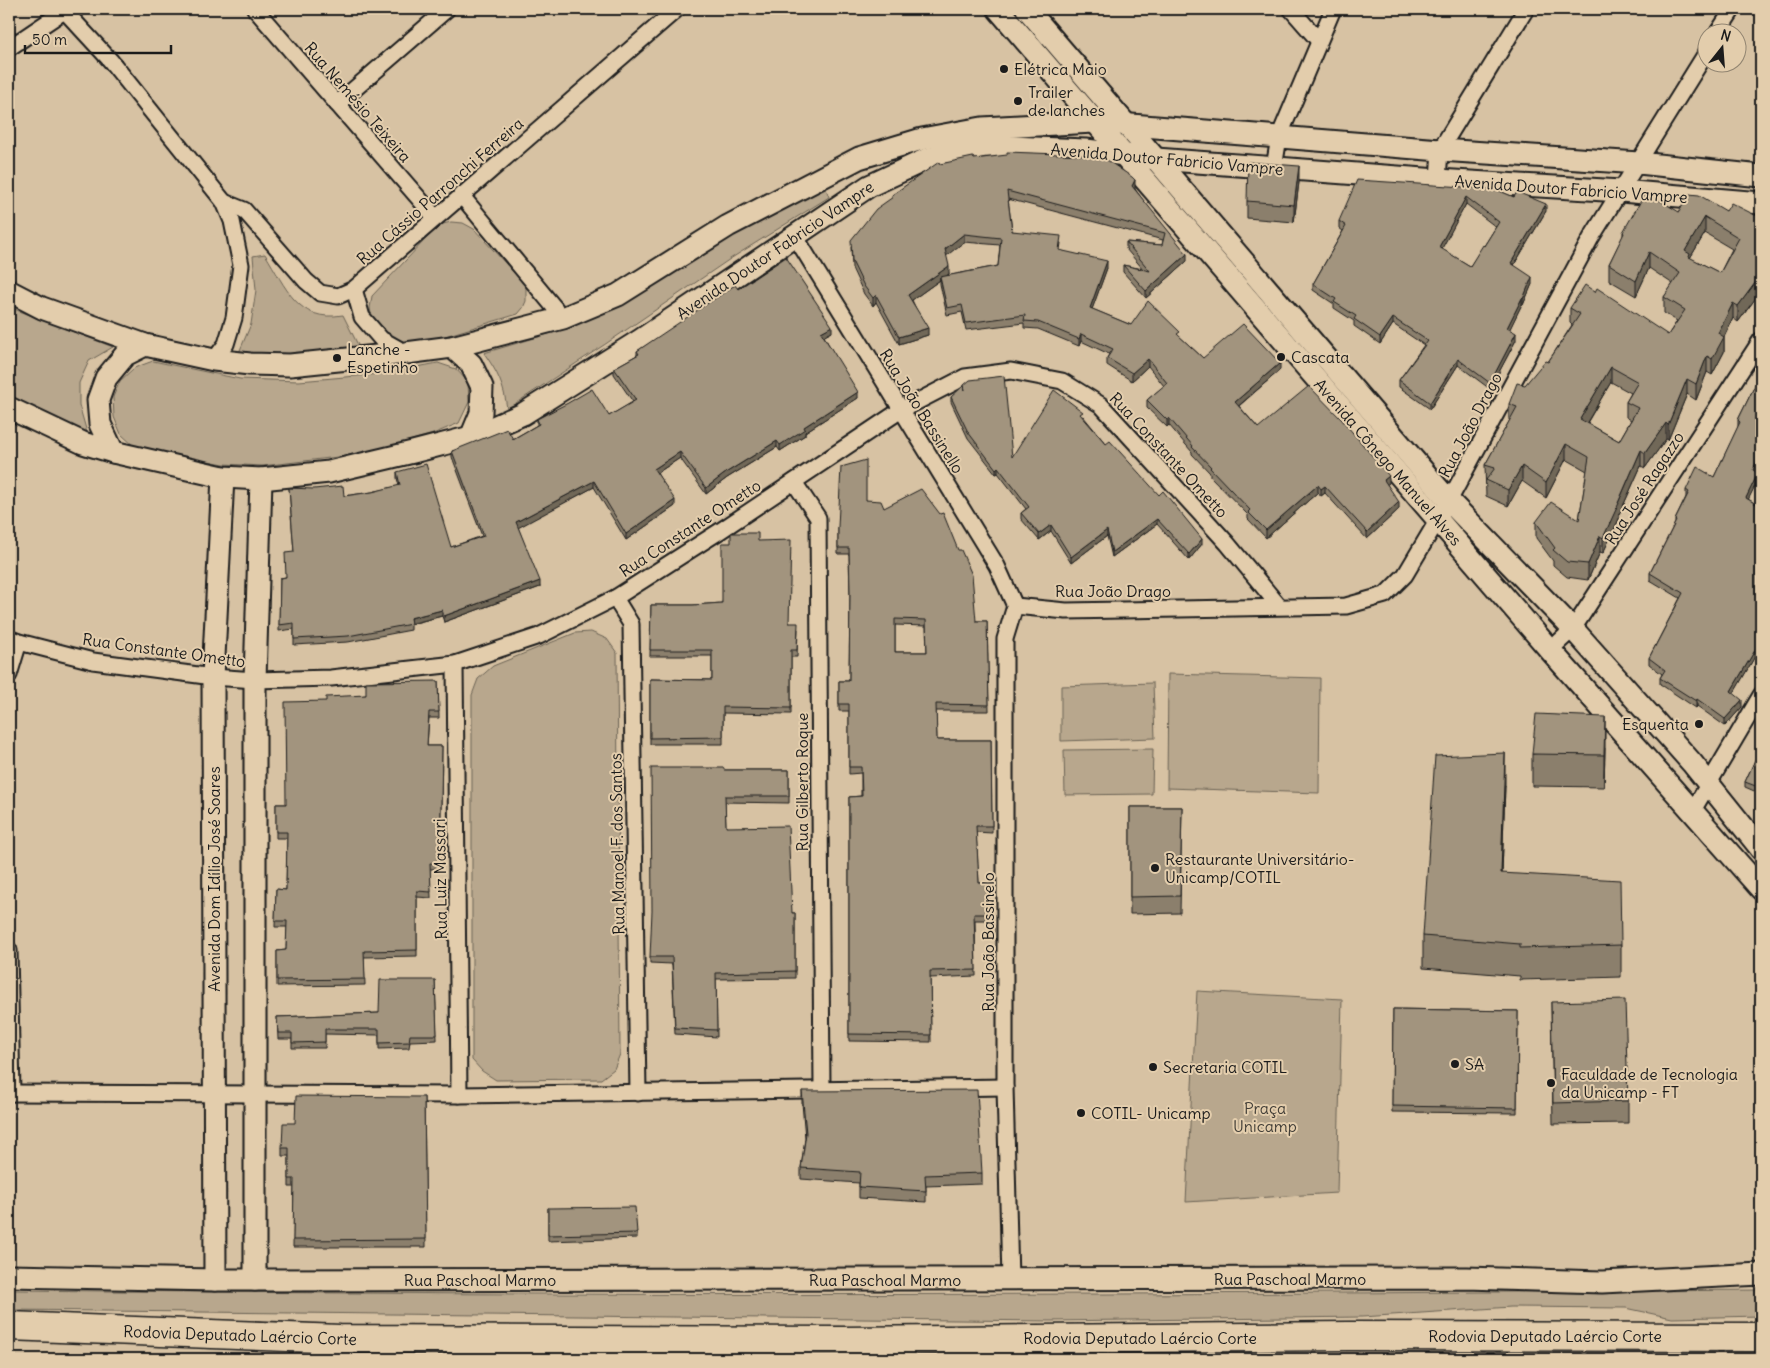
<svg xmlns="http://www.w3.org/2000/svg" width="1770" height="1368" font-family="Delius,sans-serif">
<rect width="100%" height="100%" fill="#d7c2a3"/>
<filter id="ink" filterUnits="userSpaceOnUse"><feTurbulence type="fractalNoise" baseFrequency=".02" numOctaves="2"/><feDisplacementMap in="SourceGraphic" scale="10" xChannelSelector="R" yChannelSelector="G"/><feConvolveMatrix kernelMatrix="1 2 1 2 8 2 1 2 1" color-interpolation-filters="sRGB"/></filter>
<g filter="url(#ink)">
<g fill="#b8a78d" stroke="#6a6254">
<path d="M824,183l5,14 -99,62 -123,84 -100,66c-3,-24 -9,-36 -23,-56l81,-24 72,-33 109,-68z"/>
<path d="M451,222l12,1 11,6 52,57v15l-3,7 -5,6 -96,29 -12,2 -23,-7 -15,-19 -2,-11 2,-12 67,-71z"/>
<path d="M265,254c21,33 32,69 78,61l19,38 -124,2 13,-31 5,-34 -3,-34z"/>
<path d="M9,307l104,40 -24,14 -10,22v22l9,31 -73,-35 -6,-5z"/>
<path d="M153,361l87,18 59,2 80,-7 59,-11 18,6 12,13 1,20 -10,21 -26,11 -70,20 -101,12 -38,-2 -89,-17 -14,-13 -7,-17 -1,-20 7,-16 14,-13z"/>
<path d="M591,632l16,7 10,14 3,401 -6,15 -13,10 -105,1 -14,-9 -10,-11v-365l6,-16 15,-13 82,-33z"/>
<path d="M1168,674l152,4 -1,115 -152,-5z"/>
<path d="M1153,683l2,55 -94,3v-55z"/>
<path d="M1153,749l-1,45 -87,1 -1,-45z"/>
<path d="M1197,991l145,8 -5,194 -151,9z"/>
<path d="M9,1290c584,7 1168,5 1752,0v26l-89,2 -46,-10 -115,-1 -149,10 -311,4 -1042,-11z"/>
</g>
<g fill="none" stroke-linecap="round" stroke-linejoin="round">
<g stroke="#1c1c1c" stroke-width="19">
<g id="street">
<path d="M63,9l47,51 114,142 8,19 9,44 -7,53 -8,26 -12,16"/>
<path d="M255,9l180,208"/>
<path d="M1291,9l28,32"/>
<path d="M1718,32l15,-23"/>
<path d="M9,48l55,-37"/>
<path d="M337,104l110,-95"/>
<path d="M1274,168l5,-31 54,-128"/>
<path d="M1438,180l2,-30 86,-141"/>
<path d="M461,195l102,123"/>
<path d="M224,202l20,8 62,71 14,12 18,3 16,-7 323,-280"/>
<path d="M795,236l202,330 18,40"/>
<path d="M354,289l8,28 19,22 25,14"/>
<path d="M794,482l24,36 4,571"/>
<path d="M615,598l16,26 7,469"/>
<path d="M1015,606l51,5 280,-5 39,-11 20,-20 44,-74 142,-263 117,-188"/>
<path d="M9,638l10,4 74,19 120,16 42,3 76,-2 124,-14 84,-28 76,-38 105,-67 181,-121 64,-33 46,-6 51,10 39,24 126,138 52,63"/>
<path d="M1550,650l23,-21 188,-289"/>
<path d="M455,664l4,431"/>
<path d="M9,675l10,-33"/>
<path d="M1692,812l69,-117"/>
<path d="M9,950l3,143"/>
<path d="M9,1093l450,2 546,-8"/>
<path d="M1010,1280l-5,-193v-448l10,-33"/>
</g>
</g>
<g stroke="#1c1c1c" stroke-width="25">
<g id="secondary">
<path d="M998,9l552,641 211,239"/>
<path d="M1027,9l422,492 124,128 119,134 69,86"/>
<path d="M9,291l33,17 103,37 69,15 36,4 40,1 116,-12 46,-6 111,-29 55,-23 110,-69 131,-68 63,-19 60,-11 112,-6 346,28 199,13 122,13"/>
<path d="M452,347l19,17 11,23 -1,26 -10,24"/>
<path d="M9,408l74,35 30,9 110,25 38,2 68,-7 84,-20 58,-15 52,-23 116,-73 230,-155 58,-27 58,-13 101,4 70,9 282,21 183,11 140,12"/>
<path d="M113,452l-13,-28 -2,-24 8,-22 19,-23 20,-10"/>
<path d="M9,1276l206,4 1252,-2 135,4 159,-8"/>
<path d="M215,1280l-2,-603 10,-200"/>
<path d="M255,1280v-600l6,-201"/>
</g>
</g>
<g stroke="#1c1c1c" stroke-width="31">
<path id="highway" d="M9,1326l331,13 504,2 505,-5 412,1"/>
</g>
<use href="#street" stroke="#e3cdac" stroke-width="15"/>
<use href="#secondary" stroke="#e3cdac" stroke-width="21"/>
<use href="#highway" stroke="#e3cdac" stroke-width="28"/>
</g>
<g fill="#8b7f6c" stroke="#1c1c1c" fill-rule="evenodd">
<path d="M974,159l161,29v1l52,72 -41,37 -23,-26v-7l20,4 -17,-20v-7l36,3 1,-5 -155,-41 4,32 49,12 -1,7 47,18 -15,41 39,16 49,12 23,21 77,12 -41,36 19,22 131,55 -2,1 12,25 -32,30 -42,-46 -4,3 -3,-4 -52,46 -18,-19v-4l-38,-39v-3l-18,-19v-2l-23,-27 -2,2 -20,-19v-8l17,-14 -16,-20 -16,15 -25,-16v-7l2,-4 -28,-13 -2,5 -41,-17 -14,-1v-5l-58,7 -4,-18 -15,3 -7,-31v-4l-28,20 16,35 -29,9 -23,-42 -3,4 -9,-12 -12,-26 -1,-21 41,-49v-3l48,-31zM964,242l36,3 -2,21 -52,10 3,-2 -3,-19z"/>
<path d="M1299,182l-5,40 -47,-4v-17z"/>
<path d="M1495,189l51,22 -32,54 18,19 -9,21 -1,-1 -13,26 7,10 -26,49 -32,-24 -28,44 -31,-22v-7l25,-35 -31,-21 -13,20 -26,-18v-5l-20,-13v-4l-21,-14v-6l30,-53 -4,-3v-7zM1466,204l30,23 -12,19 -14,20 -29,-17z"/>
<path d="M1726,211l33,6 2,-4v78l-23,31 -5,-4 -9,19v15l-12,23 -5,-3 -11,28 -9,-6 -19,46 -2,-1 -21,29 -4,-2 -22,49v4l-16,34 -3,-1 -12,28 -21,-3 -14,-12v-4l-17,-23v-16l43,-2 8,-49 -21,-12 -20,39 -24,-17 -14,25 -22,-10 -1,-31 25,-45h-1v-16l16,-19 23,-23 24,-37 -2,-2v-15l98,27 9,-14 -13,-8v-16l9,-13 -24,-16 -13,28 -27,-16v-16l14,-28v-4l56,-20zM1705,233l27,16 -12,24 -30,-15zM1611,382l20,11 -5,9v15l5,3 -12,21 -32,-18z"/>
<path d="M738,289l94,43 -8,4 34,62 -53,34v3l-25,16 -3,-4 -50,31 -21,16 -26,-36 -23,15 18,33 -49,34 -32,-53 -76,40 22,60 -96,35 -2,-6 -31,8v6l-63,12 -54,3v-16l-15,2 1,-53 6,-1 8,-25 -5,-64 55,8 28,-4 27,-6 -2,-8v-6l54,75 31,-11 -30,-79v-6l61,-12 24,-14v-6l72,-3 24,-14 -19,-28v-6l23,-13v-4z"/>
<path d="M1761,373v86l-6,12 3,9 -10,19 13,8v140v-1l-28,48 9,13 -17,19 -28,-20 -1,2 -36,-24v-6l2,-4 -13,-10v-6l31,-60 -30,-18v-7l25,-50v-3l11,-23v-7l28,-13 24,-50v-7z"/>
<path d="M964,385l48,72 71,-41 23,28 96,100 -13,16 -32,-36 -45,33 -5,-21 -36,27 -20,-32 -12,9 -18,-21v-6l5,-4 -28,-36 -2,1 -28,-36 -17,-36v-5l13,-9z"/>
<path d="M866,500l18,8 92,113h11l2,90h-53l1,29h54l1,93 -16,-1 3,51h10l1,37h-15l1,56 -46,2 1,64 -82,-1v-244l12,-1v-23l-12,1v-63h-10v-30h10l1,-85 -1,-42h-11v-27zM895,625l31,1 1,26h-32z"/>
<path d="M758,541l31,82 9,6 -1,28h-6v57l-68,-1v31h-73v-65l62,1v-24h-62l1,-51h42l29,-2 9,-60z"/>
<path d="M438,681l1,37h-10l-2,28h15l-2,123h-10l1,29 -14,-1v59l-53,1 1,28 -88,1v-35l9,-1 1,-23h-12l1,-38 10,1 1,-52h-11v-34h10l40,-103 40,-6z"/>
<path d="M1761,747v47l-16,-7v-5z"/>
<path d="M1605,748l-1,39 -72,-1v-32z"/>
<path d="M724,770h65v33l-64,-1 1,25 66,86h3v65l-79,1 1,58 -42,-3 -3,-70 -22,-1v-6z"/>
<path d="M1505,785l-3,88 119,72v32l-101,3v-4l-97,-8v-32z"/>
<path d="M1130,807h52l-2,106 -50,1z"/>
<path d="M435,980l2,60 -27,1 -1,7 -30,1v-14l-54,-1v14h-33v-9h-14l-1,-22 102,-4z"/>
<path d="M1551,1002l77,99v22l-75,1z"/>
<path d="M1393,1009l125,2 -1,102 -125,-1z"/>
<path d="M802,1091l180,82v11l-56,2v16l-67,-4v-15l-58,-4v-11l4,-30 -3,-35z"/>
<path d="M424,1097l2,150h-133l1,-60h-5v-31h-7v-8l13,-25z"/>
<path d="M548,1208l89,25v5l-89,3z"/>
</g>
<g fill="#716858" stroke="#1c1c1c">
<path d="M1299,166v16l-5,40v-17z"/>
<path d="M1135,180v8l-3,6v-8z"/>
<path d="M1466,197v7l-27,50v-7z"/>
<path d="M1546,204v7l-35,59v-7z"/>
<path d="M1705,217v16l-15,25v12l-5,-19z"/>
<path d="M964,234v8l-19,15v-8z"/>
<path d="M1649,252v16l-13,28v-15z"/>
<path d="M1187,254v7l-41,37v-7z"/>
<path d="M1107,261v7l-17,47v-7z"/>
<path d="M949,266v8l-9,6v-3v3l-32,23v-8z"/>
<path d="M1761,275v16l-23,31v-16z"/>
<path d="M1532,277v7l-9,21v-6z"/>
<path d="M876,295v7l-3,4v-8z"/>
<path d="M1522,298v6l-15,31v-7z"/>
<path d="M1733,303v15l-9,19v15l-12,23v-16l6,-26z"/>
<path d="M1393,318v6l-13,20v-7z"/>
<path d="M832,326v6l-11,6v-6z"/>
<path d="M928,328v7l-29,9v-7z"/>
<path d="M1516,333v7l-26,49v-6z"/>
<path d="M1081,334v7l-2,5v-7z"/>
<path d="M1707,356v16l-11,28v-16z"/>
<path d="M1148,359v7l-16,15v-8z"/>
<path d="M1458,359v6l-28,44v-6z"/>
<path d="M1280,363v7l-45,39v-7z"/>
<path d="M1611,367v15l-31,52v-15z"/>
<path d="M1687,379v15l-19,46v-15z"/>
<path d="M858,392v6l-53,34v3l-25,16v-6l24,-18z"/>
<path d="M1169,418v7l-2,2v-7z"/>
<path d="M1666,423v16l-21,29v-15z"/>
<path d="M777,441v6l-50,31 -21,16v-6l21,-16z"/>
<path d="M1566,444v15l-20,39v-15z"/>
<path d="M1641,450v16l-22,49v4l-16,34v-15z"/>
<path d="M680,452v6l-26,17v-6z"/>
<path d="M1761,452v7l-8,18v-7z"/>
<path d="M1522,466v15l-14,25v-16z"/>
<path d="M998,467v6l-2,1v-5z"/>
<path d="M1758,473v7l-12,24v-6z"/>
<path d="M1389,476v7l-5,4v-7z"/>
<path d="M594,481v6l-78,42v-7z"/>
<path d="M1318,485v7l-52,46v-8z"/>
<path d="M1325,486v7l-4,3v-7z"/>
<path d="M675,500v6l-49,34v-6z"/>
<path d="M1399,502v7l-32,30v-7z"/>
<path d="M1157,519v5l-45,33v-5z"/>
<path d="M1051,525v6l-12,9v-6z"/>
<path d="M1107,530v6l-36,27v-6z"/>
<path d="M1600,536v16l-12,28v-16z"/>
<path d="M1202,539v5l-13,16v-6z"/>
<path d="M540,581v6l-96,35v-6z"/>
<path d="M442,610v6l-32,8v-6z"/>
<path d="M1761,640v6l-30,52v-7z"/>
<path d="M1697,699v7l-1,2v-7z"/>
<path d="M1742,700v7l-17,19v-7z"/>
<path d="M1605,717v31l-1,39v-32z"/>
<path d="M1505,753v32l-4,120v-32z"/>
</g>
<g fill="#a2947e" stroke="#1c1c1c" fill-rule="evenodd">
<path d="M1007,152l78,3 19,3 28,19 3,3 -3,6 55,68 -41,37 -23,-26 27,6 -24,-29 36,3 3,-12 -158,-42 5,40 49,5 -2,14 48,11 -17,47 41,17 17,-24 32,31 -3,2 26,24 40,-34 37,39 -45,39 23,26 51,-42 33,34 47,56 -5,4 15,22 -32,30 -42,-46 -4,3 -3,-4 -52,45 -18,-18 2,-2 -40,-42 1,-1 -19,-20 1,-1 -24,-28 -2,2 -20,-20 20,-17 -19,-24 -16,14 -25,-15 6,-9 -32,-15 -2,5 -41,-17 -14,-1 1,-6 -59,8 -4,-18 -15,3 -7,-31 58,-11 3,-28 -37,-4 -19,15 4,17 -41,29 20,33 -29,9 -23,-42 -3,3 -9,-12 -12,-25 -1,-21 25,-31 17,-12 -1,-2 47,-33 1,2 33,-7 1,2 33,-4z"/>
<path d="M1248,162l51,4 -5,39 -47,-4z"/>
<path d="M1357,180l138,9 19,8 3,-5 29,12 -35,59 21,14 -9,22 -1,-1 -15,30 9,5 -26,50 -32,-24 -28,44 -31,-23 29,-39 -35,-23 -13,19 -26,-18 2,-3 -22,-14 2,-3 -23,-15 33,-58 -7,-5zM1466,197l33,25 -15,24 -1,-1 -13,21 -31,-19z"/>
<path d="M1646,192l33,20 10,-18 10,1 27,16 5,-8 28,14 2,-4v62l-23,31 -5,-3 -15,30 6,4 -12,22 -5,-3 -11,28 -9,-5 -19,46 -2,-2 -21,30 -4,-3 -23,53h1l-16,35 -3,-2 -12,28 -21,-2 -14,-12 2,-2 -19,-26 15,-20 28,18 10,-63 -23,-13 -20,39 -24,-17 -14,24 -22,-10 9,-12 -10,-3 32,-58 -8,-3 8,-21 8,2 20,-24 3,1 32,-48 -10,-6 15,-23 10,7 2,-4 71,47 17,-25 -21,-13 16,-24 -31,-21 -13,29 -27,-17 15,-31 -1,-1zM1705,217l34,21 -19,35 -31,-16 1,-3 -5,-3zM1611,367l27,15 -12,20 12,6 -19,33 -39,-22z"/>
<path d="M786,257l46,69 -11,6 37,60 -54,35 1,2 -25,16 -3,-4 -50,31 -21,16 -26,-36 -26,17 21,31 -49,34 -32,-53 -78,41 24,59 -96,35 -2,-6 -32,8 1,6 -63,12 -54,3v-16l-15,2 1,-47 6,-1 -1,-24 9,-1 -5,-64 25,1 29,-3 1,10 28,-4 28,-7 -3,-13 29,-8 25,83 33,-11 -32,-85 55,-22 6,10 26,-15 -2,-5 31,-16 24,-14 17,27 27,-16 -22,-32 25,-14 -2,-3 98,-66 3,4z"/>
<path d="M1761,373v79l-8,18 5,3 -12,25 15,9v133l-30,51 11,9 -17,19 -28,-20 -1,2 -36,-23 5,-8 -16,-12 34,-65 -33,-20 26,-52 -1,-1 14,-28 -3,-2 11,-23 17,10 26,-55 -2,-2z"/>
<path d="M1004,376l8,81 42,-67 29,22 -3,2 26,30 4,-3 49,54 4,-4 39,48 -13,15 -32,-35 -45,33 -5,-22 -36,27 -20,-32 -12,9 -18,-21 8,-6 -31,-40 -2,2 -28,-37 -17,-35 12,-11 2,4 -1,-5 6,-5z"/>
<path d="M866,460v40l15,1 3,7 37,-19 19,25 3,-1 15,37h3l11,25 4,46h11l2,84 -53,-1 1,36h54l1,86h-16l3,57h10l1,31h-16l2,56 -46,1 1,64 -82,-1v-237l13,-1 -1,-29h-12v-63h-10v-23h10l1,-88 -1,-45h-11v-21l3,-60zM895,619l31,1 1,32h-32z"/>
<path d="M731,533h27v8l33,-1 -2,83h9l-1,27h-6v58l-68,-1v30l-73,1v-59l62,1v-30h-62l1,-45h42l29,-2v-60h9z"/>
<path d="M438,681l1,31h-10l-2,34h15l-2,117h-10l1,29 -14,-1v59l-53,1 1,28 -88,1v-29l9,-1 1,-29h-12l1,-32 10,1 1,-58h-11v-28h10l-1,-102 41,-1v-4l40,-2v-13z"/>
<path d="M1536,714l69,3 -1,38 -72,-1z"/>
<path d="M1761,747v41l-16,-6z"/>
<path d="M1505,753l-4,120 119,7 1,65 -101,3v-4l-97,-8 12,-180z"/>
<path d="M651,768h73v2h65v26h-64l1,31 62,-1 4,87h3v58l-79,2 1,57 -42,-2 -3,-71h-22l2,-46z"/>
<path d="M1130,807h52l-2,89 -50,1z"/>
<path d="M380,980h55l2,55h-27l-1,7 -30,1v-14h-54v13l-33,1v-10h-14l-1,-16 102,-4z"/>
<path d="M1625,1000l3,101 -75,2 -2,-101z"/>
<path d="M1393,1009l125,2 -1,97 -125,-2z"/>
<path d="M977,1090l5,83 -57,2 1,16 -67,-4 1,-15 -59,-4 5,-35 -4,-42z"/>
<path d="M296,1096l128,1 2,142 -133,1 1,-61h-5v-31h-7l1,-25h12z"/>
<path d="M635,1207l2,26 -89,2v-27z"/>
</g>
</g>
<g fill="#1c1c1c" stroke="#e3cdac" stroke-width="2">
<circle cx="1004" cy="69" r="5"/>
<circle cx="1018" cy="101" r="5"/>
<circle cx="1281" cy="357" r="5"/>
<circle cx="337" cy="358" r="5"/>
<circle cx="1699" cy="724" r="5"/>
<circle cx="1155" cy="868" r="5"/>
<circle cx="1455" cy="1064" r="5"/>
<circle cx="1153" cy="1067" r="5"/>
<circle cx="1551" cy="1083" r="5"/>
<circle cx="1081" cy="1113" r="5"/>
</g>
<g text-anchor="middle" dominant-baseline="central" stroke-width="4" stroke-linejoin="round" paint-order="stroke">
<g font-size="16" fill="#1c1c1c" stroke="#e3cdac" text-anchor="start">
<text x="1014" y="69">Elétrica Maio</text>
<text x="1028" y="92">Trailer<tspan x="1028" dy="18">de lanches</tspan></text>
<text x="347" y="349">Lanche -<tspan x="347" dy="18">Espetinho</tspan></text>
<text x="1291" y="357">Cascata</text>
<text x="1689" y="724" text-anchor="end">Esquenta</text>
<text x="1165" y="859">Restaurante Universitário-<tspan x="1165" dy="18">Unicamp/COTIL</tspan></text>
<text x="1465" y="1064">SA</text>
<text x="1163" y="1067">Secretaria COTIL</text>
<text x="1561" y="1074">Faculdade de Tecnologia<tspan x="1561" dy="18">da Unicamp - FT</tspan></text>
<text x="1091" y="1113">COTIL- Unicamp</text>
</g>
<g font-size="16" fill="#1c1c1c" stroke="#e3cdac">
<text transform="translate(358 102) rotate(49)">Rua Nemésio Teixeira</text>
<text transform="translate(1167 159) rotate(5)">Avenida Doutor Fabricio Vampre</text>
<text transform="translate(1571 189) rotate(4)">Avenida Doutor Fabricio Vampre</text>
<text transform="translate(440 191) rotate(-41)">Rua Cássio Parronchi Ferreira</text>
<text transform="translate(775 250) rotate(-34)">Avenida Doutor Fabricio Vampre</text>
<text transform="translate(922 411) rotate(58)">Rua João Bassinello</text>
<text transform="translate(1470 425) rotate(-62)">Rua João Drago</text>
<text transform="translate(1169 455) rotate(47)">Rua Constante Ometto</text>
<text transform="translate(1388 462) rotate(49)">Avenida Cônego Manuel Alves</text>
<text transform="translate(1644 488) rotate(-57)">Rua José Ragazzo</text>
<text transform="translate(690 528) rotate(-33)">Rua Constante Ometto</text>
<text x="1113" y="591">Rua João Drago</text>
<text transform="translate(164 650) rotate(8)">Rua Constante Ometto</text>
<text transform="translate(802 782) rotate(-90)">Rua Gilberto Roque</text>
<text transform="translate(617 844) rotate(-91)">Rua Manoel F. dos Santos</text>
<text transform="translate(214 879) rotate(-90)">Avenida Dom Idílio José Soares</text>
<text transform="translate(440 879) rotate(-91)">Rua Luiz Massari</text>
<text transform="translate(988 942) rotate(-90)">Rua João Bassinelo</text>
<text x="1290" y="1279">Rua Paschoal Marmo</text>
<text x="480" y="1280">Rua Paschoal Marmo</text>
<text x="885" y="1280">Rua Paschoal Marmo</text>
<text transform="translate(240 1335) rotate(2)">Rodovia Deputado Laércio Corte</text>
<text x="1545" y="1336">Rodovia Deputado Laércio Corte</text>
<text x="1140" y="1338">Rodovia Deputado Laércio Corte</text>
</g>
<g font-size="16" fill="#433f38" stroke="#e3cdac">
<text x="1265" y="1108">Praça<tspan x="1265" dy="18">Unicamp</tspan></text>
</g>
</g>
<rect width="1770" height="1368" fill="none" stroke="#e3cdac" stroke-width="30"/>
<rect x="15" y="15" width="1740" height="1338" fill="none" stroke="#1c1c1c" stroke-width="2" filter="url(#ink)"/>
<g transform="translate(1722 48) rotate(17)"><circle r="24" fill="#e3cdac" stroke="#938672"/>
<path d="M0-4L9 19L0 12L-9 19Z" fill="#1c1c1c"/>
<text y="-8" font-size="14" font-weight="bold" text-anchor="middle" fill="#1c1c1c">N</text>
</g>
<path d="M25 45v8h146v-8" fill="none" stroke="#1c1c1c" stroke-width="2.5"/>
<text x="32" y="45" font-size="15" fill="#1c1c1c" stroke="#e3cdac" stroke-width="4" paint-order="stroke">50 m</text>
</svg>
